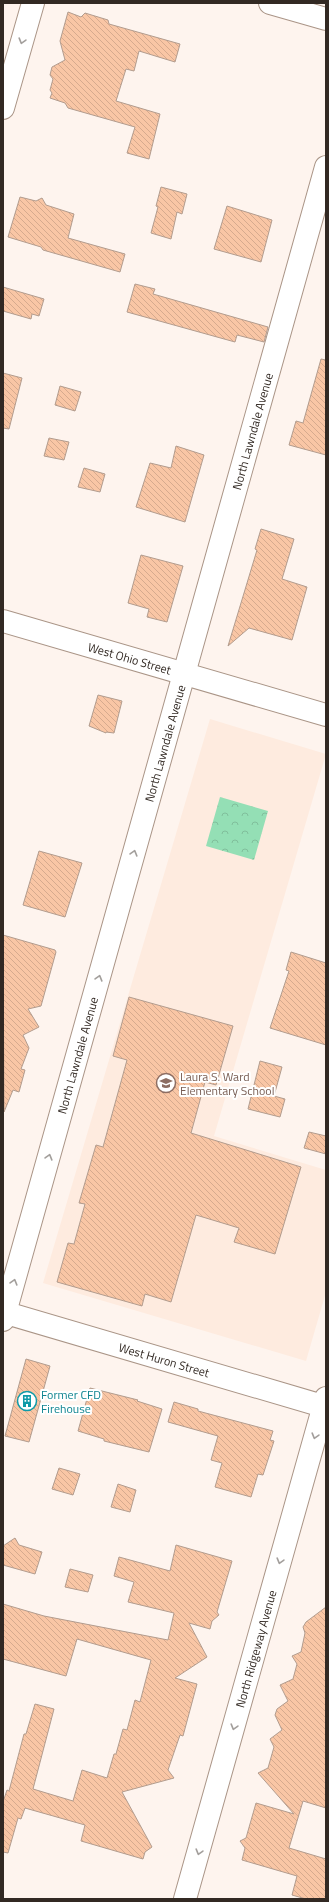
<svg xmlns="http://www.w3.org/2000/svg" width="329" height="1902" font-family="'Titillium Web',sans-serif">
<defs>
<pattern id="park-crowns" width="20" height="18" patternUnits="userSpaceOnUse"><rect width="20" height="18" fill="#94dfb5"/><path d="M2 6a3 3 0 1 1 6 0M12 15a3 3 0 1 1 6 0" fill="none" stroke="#80bf9b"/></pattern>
<pattern id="building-back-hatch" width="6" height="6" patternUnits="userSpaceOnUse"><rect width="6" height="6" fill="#f9c6a5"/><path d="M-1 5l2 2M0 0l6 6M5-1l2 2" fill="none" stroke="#d6aa8e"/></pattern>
</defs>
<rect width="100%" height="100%" fill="#fef4ee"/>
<path fill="#feebdf" d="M210,719l116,35 -112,382 112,34v122l-20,69 -263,-78z"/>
<path fill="url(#park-crowns)" d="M220,797l48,14 -14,49 -48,-14z"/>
<g fill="url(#building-back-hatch)" stroke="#b29c8e">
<path d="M68,12l13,5 4,-4 23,7 1,4 71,20 -5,18 -36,-11 -5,20 -8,-2 -10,32 44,13 -11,45 -22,-6 8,-26 -67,-19 -3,-5 -15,-5 2,-5 -2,-3 3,-11 -3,-4 2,-8 13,-7 -5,-19z"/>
<path d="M161,187l26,7 -5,20 -5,-2 -6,27 -20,-6 7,-26 -2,-1z"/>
<path d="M20,197l16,4 6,-3 4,7 28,9 -6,24 57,16 -5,18 -77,-22 -2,-3 -33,-10z"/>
<path d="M227,206l45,14 -11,42 -47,-13z"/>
<path d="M135,284l20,5 -2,5 115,33 -4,15 -27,-7 -2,7 -108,-30z"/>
<path d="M3,287l41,12 -5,17 -7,-2 -1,5 -28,-8z"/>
<path d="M321,359l5,1v95l-37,-10 7,-24 7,2z"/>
<path d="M3,373l19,5 -13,51 -6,-1z"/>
<path d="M60,386l21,6 -6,19 -20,-6z"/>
<path d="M49,438l20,4 -5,18 -20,-4z"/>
<path d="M176,446l28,9 -19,67 -49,-15 14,-44 21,5z"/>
<path d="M84,468l21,6 -5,18 -22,-5z"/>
<path d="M261,529l33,10 -12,40 25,8 -15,53 -43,-12 -21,18 29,-96 -2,-1z"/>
<path d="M141,555l42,11 -16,56 -20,-5 2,-8 -21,-6z"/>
<path d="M98,695l24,6 -8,32 -8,-1v1l-17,-7z"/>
<path d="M39,851l43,12 -17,54 -42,-12z"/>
<path d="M3,935l52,15 1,2 -15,54 -13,3 11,18 -16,8 6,13 -8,21 4,1 -6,22 -6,-2 -9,22z"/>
<path d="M291,952l35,11v82l-56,-17 19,-57 -3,-1z"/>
<path d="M129,997l104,29 -17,59 -11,-3 -14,51 110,34 -26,87 -41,-12 5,-14 -43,-13 -25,87 -26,-8 -3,12 -85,-24 11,-39 6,1 11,-40 -6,-1 17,-58 7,2 24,-87 -14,-4z"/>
<path d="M260,1061l22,6 -8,29 11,3 -5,18 -32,-8z"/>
<path d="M309,1132l17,4v18l-22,-6z"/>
<path d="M26,1359l24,7 -21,76 -24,-6z"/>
<path d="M90,1388l48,12 -1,1 25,8 -13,43 -45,-11v-2l-26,-8z"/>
<path d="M174,1402l24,7v2l75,20 -3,9 4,1 -11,34 -5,-1 -7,23 -36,-10 7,-24 -11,-3 7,-24 -50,-14z"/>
<path d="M59,1468l21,6 -7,21 -21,-6z"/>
<path d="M118,1484l18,6 -6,22 -19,-5z"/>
<path d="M15,1538l4,7 23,7 -7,22 -32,-9v-19z"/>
<path d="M176,1545l56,16 -15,51 2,3 -7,6 -2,8 -21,-6 18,34 -32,21 22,6 -14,52 -3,-1 -12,35 6,8 -52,14 30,55 -7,5 -2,7 -62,-18 4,-16 -60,-17 -4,11 -3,-1 -10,35 -5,-1v-50l4,-12 2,1 15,-57h2l9,-30 19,5 -21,80 40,12 9,-31 25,8 7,-24h2l7,-25 4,1 8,-30 5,2 11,-42 -74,-21 -11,37 -63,-17v-55l41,12 124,24 6,-27 -46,-11 6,-20 -20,-6 5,-19 51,14z"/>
<path d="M70,1569l23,6 -5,17 -23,-5z"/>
<path d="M326,1607v201l-23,-7 -14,47 37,11v40h-20l-14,-4 5,-19 -55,-16 3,-12 -5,-7 6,-3 10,-35 38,11 -36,-41 10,-5 6,-21 -4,-8 12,-9 -7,-15 2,-6 11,-8 -8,-16 13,-6 4,-15 -5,-8 9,-4 4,-19 -2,-6 3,-5z"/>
</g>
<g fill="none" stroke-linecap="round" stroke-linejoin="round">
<g stroke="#aa9587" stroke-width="24">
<g id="minor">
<path d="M270,3l56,16"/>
<path d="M3,108l30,-105"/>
<path id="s1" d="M3,621l323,94"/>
<path id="s2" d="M3,1312l323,95"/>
<path id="s3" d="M3,1320l323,-1153"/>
<path id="s4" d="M185,1899l141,-501"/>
</g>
</g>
<use href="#minor" stroke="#fff" stroke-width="22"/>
</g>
<defs><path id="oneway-chevron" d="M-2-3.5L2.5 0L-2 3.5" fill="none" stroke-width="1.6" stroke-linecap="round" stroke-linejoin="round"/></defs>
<g stroke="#a39f9c">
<use href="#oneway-chevron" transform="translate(22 41) rotate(106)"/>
<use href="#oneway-chevron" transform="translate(134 853) rotate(-74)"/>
<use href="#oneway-chevron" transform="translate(99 978) rotate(-74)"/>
<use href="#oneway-chevron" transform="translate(49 1157) rotate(-74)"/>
<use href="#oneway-chevron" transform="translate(14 1282) rotate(-74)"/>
<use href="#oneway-chevron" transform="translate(315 1436) rotate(106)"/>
<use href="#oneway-chevron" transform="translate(280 1561) rotate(106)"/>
<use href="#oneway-chevron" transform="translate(234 1727) rotate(106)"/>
<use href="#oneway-chevron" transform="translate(199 1852) rotate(106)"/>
</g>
<defs>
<g id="school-ring" transform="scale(1)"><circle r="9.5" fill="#fff" stroke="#8d6e63" stroke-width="1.5"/><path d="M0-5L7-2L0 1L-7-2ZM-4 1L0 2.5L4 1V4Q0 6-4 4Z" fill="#8d6e63"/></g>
<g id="building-ring" transform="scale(1)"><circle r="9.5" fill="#fff" stroke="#0f9aa8" stroke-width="1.5"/><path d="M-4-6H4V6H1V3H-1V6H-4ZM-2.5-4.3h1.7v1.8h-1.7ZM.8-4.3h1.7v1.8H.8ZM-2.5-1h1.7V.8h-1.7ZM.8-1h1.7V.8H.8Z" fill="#0f9aa8"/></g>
</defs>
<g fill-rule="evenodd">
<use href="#school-ring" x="166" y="1083"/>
<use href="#building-ring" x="27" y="1401"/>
</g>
<g text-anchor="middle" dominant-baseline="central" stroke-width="4" stroke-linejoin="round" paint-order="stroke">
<g font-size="12" fill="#322923" stroke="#fff">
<text stroke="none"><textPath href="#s3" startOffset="923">North Lawndale Avenue</textPath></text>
<text stroke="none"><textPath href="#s1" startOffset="132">West Ohio Street</textPath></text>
<text stroke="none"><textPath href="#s3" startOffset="599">North Lawndale Avenue</textPath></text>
<text stroke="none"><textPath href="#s3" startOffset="275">North Lawndale Avenue</textPath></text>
<text stroke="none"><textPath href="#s2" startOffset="168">West Huron Street</textPath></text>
<text stroke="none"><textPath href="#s4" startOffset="260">North Ridgeway Avenue</textPath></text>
</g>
<g font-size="12" fill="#785e54" stroke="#fff" text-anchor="start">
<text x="180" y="1076">Laura S. Ward<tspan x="180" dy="14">Elementary School</tspan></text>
</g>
<g font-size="12" fill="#0d838f" stroke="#fff" text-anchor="start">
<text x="41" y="1394">Former CFD<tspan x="41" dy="14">Firehouse</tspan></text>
</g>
</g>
<rect width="329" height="1902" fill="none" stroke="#322923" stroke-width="8"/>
</svg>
